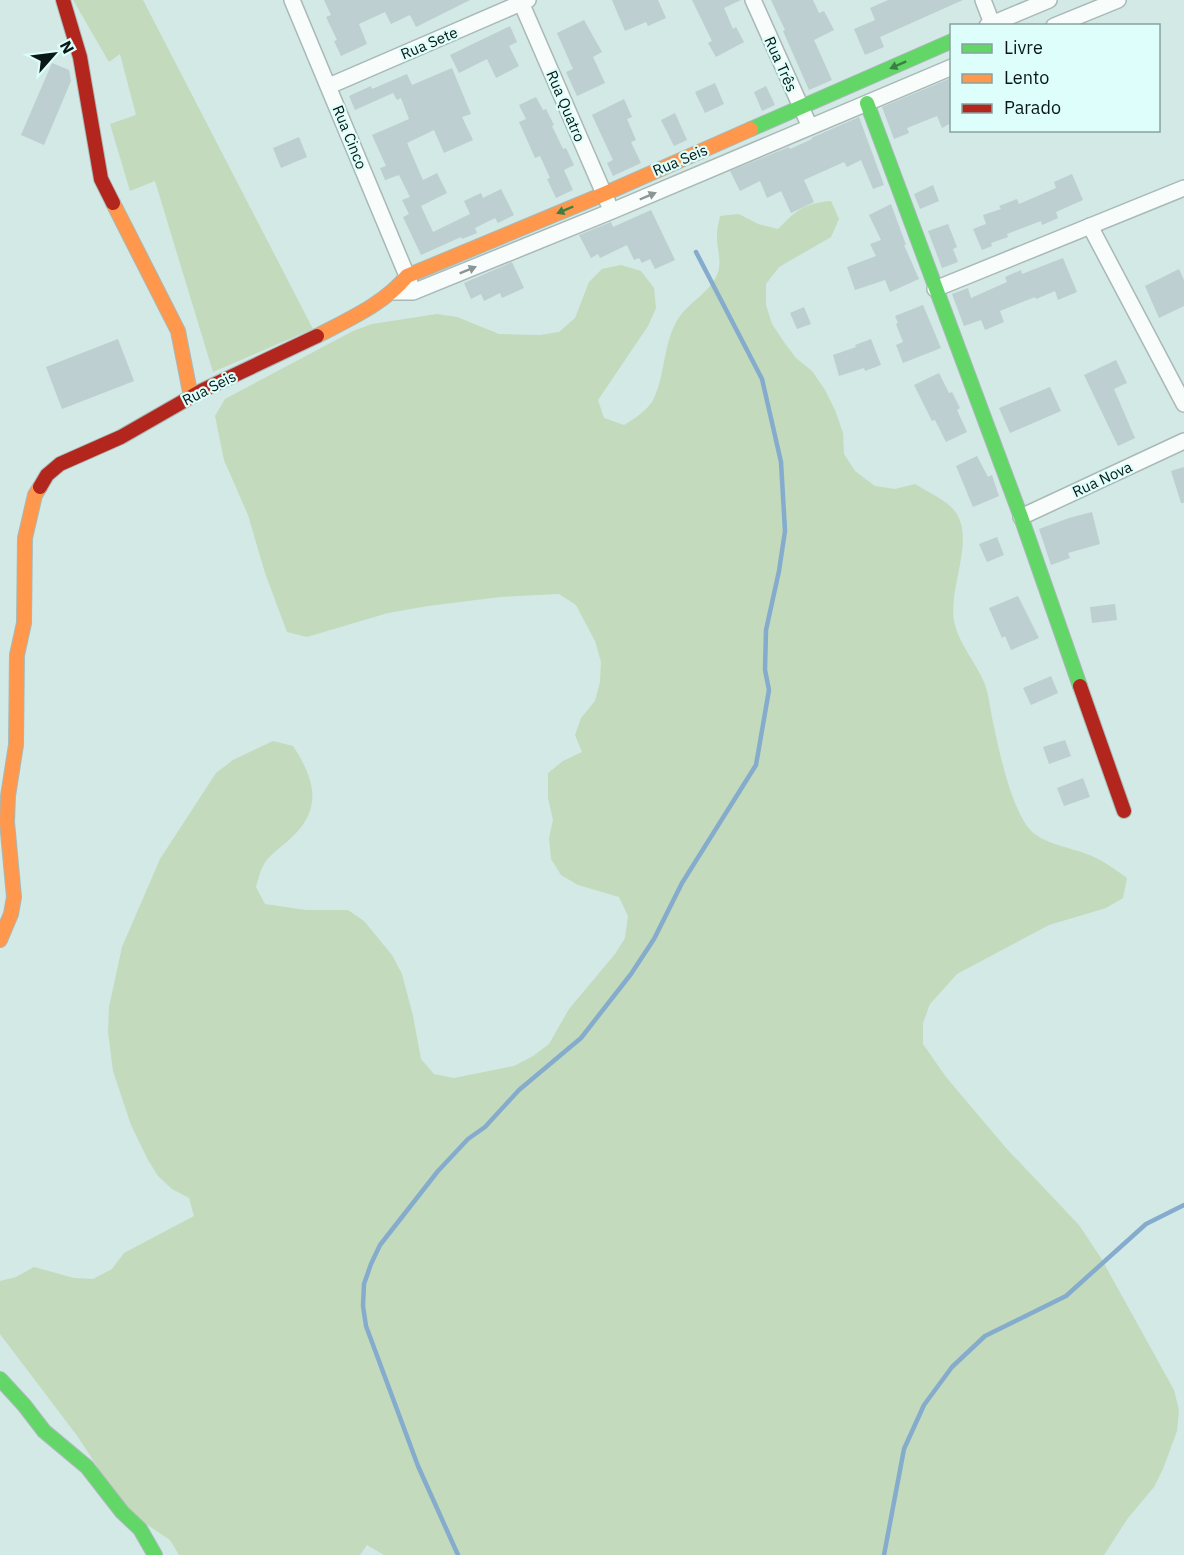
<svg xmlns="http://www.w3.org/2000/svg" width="1184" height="1555" font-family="'IBM Plex Sans',sans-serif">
<rect width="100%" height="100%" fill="#d2e9e6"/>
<g fill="#c3dabc">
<path d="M73,0h70l170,329 -100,43 -58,-191 -25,10 -20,-67 26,-9 -16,-61 -11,8z"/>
<path d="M831,201l8,18 -8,18 -52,30 -13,17v21l6,19 12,18 12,16 16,13 13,19 10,20 8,23 1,21 11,17 20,15 20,3 20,-5c11,7 25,13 35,22 31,28 -5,83 5,119 5,20 21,38 29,57 5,12 6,27 9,40 6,29 17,80 34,104 13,19 46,21 65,30 13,6 24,14 35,22l-4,20 -17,10 -57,17 -92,49 -27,30 -7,19v21l23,33 60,71 73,77 22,33 73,132 5,20 -2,21 -14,38 -9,18 -26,31 -24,37h-720l-17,-10 -7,10h-181l-9,-15 -33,-22 -26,-30 -33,-51 -78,-103v-53l16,-4 18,-10 40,11 19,1 19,-10 12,-16 70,-37 -5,-18 -17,-9 -14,-13 -10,-16 -17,-35 -18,-54 -5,-39 1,-25 13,-60 38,-88 56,-86 17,-13 40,-19 20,5c21,32 31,62 -2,92 -8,8 -21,16 -27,26 -4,7 -6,16 -8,23l9,17 41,6h42l16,11 28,34 10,19 11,42 8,43 13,15 20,4 60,-12 19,-10 16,-12 20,-35 46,-55 10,-16 3,-22 -9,-19 -41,-12 -17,-10 -10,-16 -2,-21 4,-18 -5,-22v-25l15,-12 19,-9 -7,-17 6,-17 14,-17 5,-19 1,-20 -6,-21 -19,-36 -17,-11 -59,3 -72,9 -40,7 -81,24 -20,-5 -22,-59 -17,-58 -24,-55 -9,-44 10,-17 128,-68 19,-7 65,-10 20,3 42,17 41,1 19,-3 16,-14 14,-36 13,-13 19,-4 20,6 13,17 2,20 -8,18 -50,74 6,18 20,7c10,-6 21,-13 28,-23 13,-22 11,-60 26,-83 11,-17 31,-26 39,-44 6,-14 -1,-27 0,-41 0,-6 2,-12 3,-18l19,-2 19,10 20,5c20,-20 25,-25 53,-28z"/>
</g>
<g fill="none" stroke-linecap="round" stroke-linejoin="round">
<g stroke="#85accc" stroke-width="4.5">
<path d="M458,1555l-40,-89 -52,-140 -3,-20 1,-22 7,-20 9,-19 58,-74 30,-32 17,-12 34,-37 62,-52 50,-64 23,-35 28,-56 74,-118 13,-75 -4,-20 1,-40 13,-59 6,-40 -4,-69 -19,-83 -66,-127"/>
<path d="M884,1555l20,-106 20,-44 28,-38 33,-31 81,-40 80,-72 38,-19"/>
</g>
</g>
<g fill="#bdcfd0">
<path d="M324,0h146l-54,27 -6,-12 -19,9 -6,-12 -26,12 8,20 -26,12 -7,-15 3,-1 -11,-23 5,-2z"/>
<path d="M612,0h46l8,18 -18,8 -2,-4 -21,9z"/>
<path d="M692,0h49l-17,8 9,21 3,-2 8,15 -28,15 -8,-14 4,-2z"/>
<path d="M771,0h42l6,13 5,-2 10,19 -20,10 18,40 -23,10 -26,-59 2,-1z"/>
<path d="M888,0h75l-83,37 4,10 -19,8 -11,-26 21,-9 -5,-12z"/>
<path d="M584,20l18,32 -9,5 12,26 -28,13 -11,-24 7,-3 -16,-36z"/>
<path d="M510,26l7,16 -8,4 10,20 -23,12 -9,-19 -28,14 -9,-18z"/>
<path d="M52,63l17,7 2,11 -27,64 -23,-10z"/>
<path d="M452,68l19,46 -9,3 11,23 -29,13 -10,-23 -27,13 16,37 14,-7 10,20 -26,13 12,26 37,-18 -6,-13 17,-8 2,5 18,-9 13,26 -16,8 -3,-5 -20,10 2,5 -15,6 -1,-2 -40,18 -18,-38 6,-3 -7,-14 8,-3 -11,-22 -14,5 -5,-12 6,-2 -14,-31 37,-16 -8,-21 -4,2 -4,-7 -38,17 -6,-14 22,-10 1,3 35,-15 5,11z"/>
<path d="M951,78v45l-9,5 -5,-12 -30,12 2,5 -15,6 -12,-32z"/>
<path d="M715,83l9,21 -19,9 -10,-21z"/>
<path d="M766,86l9,19 -13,6 -8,-19z"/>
<path d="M536,97l7,13 3,-1 8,16 -2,1 11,23 3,-1 8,17 -10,5 9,20 -17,8 -9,-19 3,-1 -10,-22 -5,2 -16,-36 7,-3 -7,-14z"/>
<path d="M624,99l8,18 -5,2 9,21 -5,2 10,21 -28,13 -6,-13 6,-3 -21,-45z"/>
<path d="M675,113l12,27 -13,6 -13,-26z"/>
<path d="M859,117l25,68 -11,4 -12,-29 -14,7 -3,-5 -40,18 10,22 -23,11 -10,-22 -14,7 -7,-17 -20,10 -10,-20 59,-24 1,2 22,-10 -1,-1z"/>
<path d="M299,137l8,20 -26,11 -8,-20z"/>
<path d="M1072,174l11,26 -27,12 2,6 -16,7 -1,-4 -34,13 1,3 -17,6 1,3 -10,4 -9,-21 13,-5 -3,-9 18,-6 -2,-3 18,-7 2,5 37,-16 -2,-6z"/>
<path d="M933,185l6,16 -19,8 -6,-15z"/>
<path d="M891,204l15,41h-2l15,34 -29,13 -5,-12 -30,10 -8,-23 29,-11 -6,-12 11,-4 -12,-25z"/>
<path d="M651,210l24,50 -20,9 -5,-10 -8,4 -3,-5 -5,2 -7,-15 -27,13 -2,-4 -7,4 -12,-23 32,-13 2,5z"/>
<path d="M948,224l9,23 -4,2 5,13 -16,6 -14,-37z"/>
<path d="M1063,258l14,34 -19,8 -3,-9 -19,8 -1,-2 -35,14 4,11 -19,8 -4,-10 -17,6 -12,-32 16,-6 3,10 36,-16 -2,-5 16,-7 1,4z"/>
<path d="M512,262l12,26 -22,10 -2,-5 -16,8 -3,-7 -10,5 -7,-16z"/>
<path d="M1179,269l5,11v26l-25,12 -14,-32z"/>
<path d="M923,305l18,43 -38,15 -7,-18 7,-3 -7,-18 2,-1 -3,-7z"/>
<path d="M804,307l7,17 -14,5 -7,-16z"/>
<path d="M118,339l16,42 -72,28 -16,-42z"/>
<path d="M871,339l10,26 -16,6 -1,-3 -25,8 -6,-21 23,-8 -1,-2z"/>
<path d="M1116,360l11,23 -13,6 21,49 -17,8 -34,-71z"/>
<path d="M939,373l10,20 3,-1 8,16 -3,2 10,22 -21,10 -11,-22 -3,1 -18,-36z"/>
<path d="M1050,387l11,24 -51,22 -11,-25z"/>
<path d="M977,456l11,21 4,-2 7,21 -26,11 -17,-41z"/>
<path d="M1184,467v36h-3l-10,-32z"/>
<path d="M1092,512l8,32 -32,9 2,5 -19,7 -12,-36 30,-11z"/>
<path d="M997,537l7,18 -17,7 -8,-18z"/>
<path d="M1018,596l21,42 -28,12 -6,-14 -3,2 -13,-30z"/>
<path d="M1115,604l2,16 -25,3 -2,-16z"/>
<path d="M1051,676l7,17 -27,12 -8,-17z"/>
<path d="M1065,740l6,16 -22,8 -6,-17z"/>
<path d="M1083,778l7,19 -26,9 -7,-18z"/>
</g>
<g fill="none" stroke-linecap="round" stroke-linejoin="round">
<g stroke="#a8b9b7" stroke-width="18">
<g id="street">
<path d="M292,0l118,283"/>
<path d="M520,0l88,203"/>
<path d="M753,0l57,127"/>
<path d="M983,0l10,26"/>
<path d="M987,26l62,-26"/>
<path d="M1054,26l64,-26"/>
<path d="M329,86l199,-86"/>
<path d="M1090,226l94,178"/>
<path d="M935,289l249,-101"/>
<path d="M394,292h19l199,-81 340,-144"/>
<path d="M1021,517l163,-76"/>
</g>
</g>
<g stroke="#a8b9b7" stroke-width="16">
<g id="fast">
<path d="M867,103l154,414 59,169"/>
<path d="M751,129l201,-88"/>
<path d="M0,1379l24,26 20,26 43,36 35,45 18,17 15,26"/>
</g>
</g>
<g stroke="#a8b9b7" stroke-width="16">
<g id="slow">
<path d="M113,203l65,128 13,66"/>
<path d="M317,336c32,-17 67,-32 90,-60l197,-82 147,-65"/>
<path d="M0,940l11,-26 3,-17 -7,-75 1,-26 8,-51 1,-90 7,-32 1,-85 10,-43 5,-8"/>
</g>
</g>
<g stroke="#a8b9b7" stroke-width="16">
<g id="jam">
<path d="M63,0l17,57 21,122 12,24"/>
<path d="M40,487l7,-12 13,-11 61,-27 82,-47 114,-54"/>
<path d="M1080,686l44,125"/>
</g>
</g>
<use href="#street" stroke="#f8fcfb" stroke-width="15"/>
<use href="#fast" stroke="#63d668" stroke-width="14"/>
<use href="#slow" stroke="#ff974d" stroke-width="14"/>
<use href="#jam" stroke="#b3261e" stroke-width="14"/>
</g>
<defs><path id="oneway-solid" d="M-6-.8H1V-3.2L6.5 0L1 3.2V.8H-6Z" transform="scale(1.5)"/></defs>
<g fill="#3a8044">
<use href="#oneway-solid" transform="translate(898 65) rotate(156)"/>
<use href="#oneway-solid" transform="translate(565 210) rotate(157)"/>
</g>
<g fill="#8c9594">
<use href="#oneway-solid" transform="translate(648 196) rotate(-23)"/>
<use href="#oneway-solid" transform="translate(468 270) rotate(-22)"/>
</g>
<g text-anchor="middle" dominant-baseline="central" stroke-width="4.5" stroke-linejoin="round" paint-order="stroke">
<g font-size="15" fill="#091817" stroke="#ddfefa">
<text transform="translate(429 43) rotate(-23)">Rua Sete</text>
<text transform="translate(781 64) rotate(66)">Rua Três</text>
<text transform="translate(566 106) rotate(67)">Rua Quatro</text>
<text transform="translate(350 137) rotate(68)">Rua Cinco</text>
<text transform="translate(680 160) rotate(-23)">Rua Seis</text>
<text transform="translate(209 388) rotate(-27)">Rua Seis</text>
<text transform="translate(1102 479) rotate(-25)">Rua Nova</text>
</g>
</g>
<rect x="950" y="24" width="210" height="108" fill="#ddfefa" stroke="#88a29f" stroke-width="1.5"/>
<rect x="962" y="44" width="30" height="9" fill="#63d668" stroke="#88a29f" stroke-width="1.5"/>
<text x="1004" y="54" font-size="18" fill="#091817">Livre</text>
<rect x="962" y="74" width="30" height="9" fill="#ff974d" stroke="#88a29f" stroke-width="1.5"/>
<text x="1004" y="84" font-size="18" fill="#091817">Lento</text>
<rect x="962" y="104" width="30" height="9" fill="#b3261e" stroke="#88a29f" stroke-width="1.5"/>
<text x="1004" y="114" font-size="18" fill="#091817">Parado</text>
<g transform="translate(54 54) rotate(62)" stroke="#ddfefa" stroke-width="4.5" paint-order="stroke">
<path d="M0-4.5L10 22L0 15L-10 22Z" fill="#091817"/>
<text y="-9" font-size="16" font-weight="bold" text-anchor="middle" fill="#091817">N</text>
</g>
</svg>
